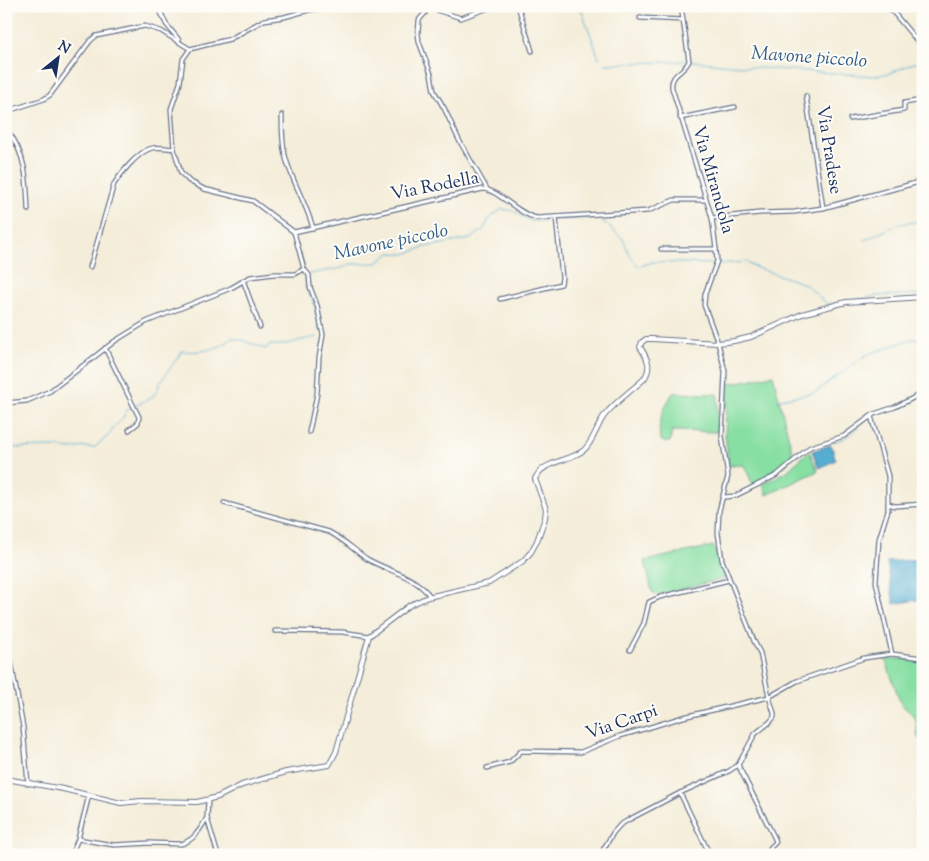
<svg xmlns="http://www.w3.org/2000/svg" width="929" height="861" font-family="'Sorts Mill Goudy',serif">
<rect width="100%" height="100%" fill="#fdfcf7"/>
<filter id="ink" filterUnits="userSpaceOnUse"><feTurbulence type="fractalNoise" baseFrequency=".02" numOctaves="2"/><feDisplacementMap in="SourceGraphic" scale="10" xChannelSelector="R" yChannelSelector="G"/><feConvolveMatrix kernelMatrix="1 2 1 2 8 2 1 2 1" color-interpolation-filters="sRGB"/></filter>
<filter id="wash" filterUnits="userSpaceOnUse"><feTurbulence type="fractalNoise" baseFrequency=".0096" numOctaves="4" result="noise"/><feDisplacementMap in="SourceGraphic" scale="20" xChannelSelector="R" yChannelSelector="G"/><feGaussianBlur stdDeviation="1.12" result="paint"/><feColorMatrix in="noise" values="0 0 0 0 0 0 0 0 0 0 0 0 0 0 0 0 0 1.4 0 .05"/><feComposite in="paint" operator="in"/></filter>
<g filter="url(#wash)">
<rect width="100%" height="100%" fill="#f4edd9"/>
<g fill="#87dfa3" stroke="#518780">
<path d="M773,375l20,80 -7,10 -33,20 -9,-20 -15,1 -4,-32 3,-50z"/>
<path d="M673,393l45,1 -1,38 -45,-1 -2,11h-7l-3,-3c-3,-17 4,-32 13,-46z"/>
<path d="M809,451l9,20 -51,24 -4,-11 23,-12z"/>
<path d="M713,546l5,10 8,22 -68,17 -6,-3 -7,-31z"/>
<path d="M885,659h21l17,3v80l-5,-4 -1,-14 -4,-9 -12,-11z"/>
</g>
<g fill="#55add2" stroke="#386e98">
<path d="M831,445l5,15 -17,8 -7,-17z"/>
<path d="M921,559l2,9v31l-29,5 -7,-42z"/>
</g>
<g fill="none" stroke-linecap="round" stroke-linejoin="round">
<g stroke="#55add2" stroke-width="1">
<path d="M580,6l19,52"/>
<path d="M692,61l68,7 114,8 16,-3 24,-10 9,1"/>
<path d="M606,64l79,-3"/>
<path d="M558,220l40,-3 25,22 7,17 9,11 13,-5 62,2"/>
<path d="M865,240l34,-16 24,-3"/>
<path d="M720,264l26,-2 11,6 48,16 22,20 10,-1"/>
<path d="M306,274v14l8,15 5,27"/>
<path d="M310,274l32,-6 9,-4 26,-1 13,-10 15,1 20,-7 45,-8 13,-9 7,-12 12,-9 11,2 18,10 23,-1"/>
<path d="M852,300l25,-4 46,-2"/>
<path d="M780,399l34,-6 52,-38 46,-16h11"/>
<path d="M135,406l17,-9 5,-6 3,-8 22,-32c15,2 39,-1 50,-13l11,2 22,9 5,-4c16,2 30,-6 47,-8"/>
<path d="M823,444l20,-5 19,-14"/>
<path d="M6,448l50,-1 15,2 14,-2 9,1 16,-14 4,-7 9,-9 3,-7 5,-3"/>
</g>
</g>
</g>
<g filter="url(#ink)">
<g fill="none" stroke-linecap="round" stroke-linejoin="round">
<g stroke="#677289" stroke-width="5.5">
<g id="minor">
<path d="M158,6l8,18 13,16"/>
<path d="M431,6l-12,14 -1,13 1,9 12,32 3,17 10,17 15,32 28,49"/>
<path d="M518,6l14,45"/>
<path d="M888,6l35,42"/>
<path d="M430,8l31,10 33,-12"/>
<path d="M640,18l43,2"/>
<path d="M190,49l-7,10 -3,24 -9,26 3,40 7,24 8,8 15,8 49,12 41,31 189,-43c16,1 34,25 54,29l111,-7 26,-11h31"/>
<path d="M806,96l17,112"/>
<path d="M282,115c0,13 0,27 3,40 6,25 21,47 28,73"/>
<path d="M680,118l55,-11"/>
<path d="M850,119l54,-9v-7l19,-3"/>
<path d="M7,130c19,23 20,51 21,80"/>
<path d="M6,131l3,-4 2,-17 33,-11 6,-4 40,-54 6,-5 49,-10 16,5 29,18 40,-10 34,-19 20,-3 25,-7 31,-4"/>
<path d="M712,218l48,-5 34,-1 29,-4 100,-27"/>
<path d="M294,232l10,37 5,6 1,12 7,18 6,30 -4,23 -2,36 -8,38"/>
<path d="M661,249h55"/>
<path d="M90,267l24,-83c7,-11 23,-30 35,-35 8,-3 16,-1 25,0"/>
<path d="M243,280l17,47"/>
<path d="M500,299l61,-15 1,-6 -6,-61"/>
<path d="M105,348l34,69 -1,6 -9,7"/>
<path d="M6,403l21,-2 23,-10 65,-50 31,-19 85,-34 19,-11 24,-3h21l9,-5"/>
<path d="M871,416l17,60v34l-9,29 -3,43 16,72"/>
<path d="M724,497l11,-1 42,-21 33,-28 34,-11 30,-22 21,-7 28,-14"/>
<path d="M224,503l105,29c14,7 25,18 38,27 23,13 47,16 63,37"/>
<path d="M888,504l7,2 28,-2"/>
<path d="M6,612l3,9 1,35 13,71 5,57"/>
<path d="M275,631l67,1 27,4"/>
<path d="M630,650l14,-27 5,-21 11,-5 69,-17"/>
<path d="M738,765l37,74 1,3 -6,6 3,6"/>
<path d="M487,768l23,-6 11,-11 60,1 39,-16 24,-7 39,-12 86,-20 28,-16 67,-23 28,-4 31,4"/>
<path d="M680,793l30,62"/>
<path d="M208,800l-1,18 11,37"/>
<path d="M923,808l-2,4 2,13"/>
<path d="M78,839l36,6 36,-2 31,1c14,-4 19,-15 26,-26"/>
<path d="M71,855l7,-16 11,-44"/>
<path d="M600,855l13,-22 7,-8 10,-6 50,-26 49,-22 9,-6 17,-31 15,-12 4,-5v-4l-5,-16 -9,-44 -6,-12 -32,-81 -4,-27 1,-22 9,-35 -6,-40 3,-65 -7,-28 -14,-38 1,-11 12,-33 -1,-12 -4,-31 -40,-130c-2,-15 12,-15 17,-27l-8,-55"/>
</g>
</g>
<g stroke="#677289" stroke-width="6">
<path id="tertiary" d="M6,779l57,10 58,14 20,-2 56,1 21,-5 24,-12 44,-13 43,-7 7,-13 33,-116 41,-31 18,-8 61,-14 34,-22 8,-9 6,-11 8,-23 1,-9 -11,-30c8,-19 34,-17 49,-29 9,-8 13,-24 20,-34 11,-14 27,-25 40,-37 8,-12 4,-20 -4,-32l2,-5 4,-3h6l66,4 16,-2 17,-4 51,-23 44,-12 77,-5"/>
</g>
<use href="#minor" stroke="#fff" stroke-width="3"/>
<use href="#tertiary" stroke="#fff" stroke-width="4"/>
</g>
</g>
<g text-anchor="middle" dominant-baseline="central" stroke-width="4" stroke-linejoin="round" paint-order="stroke">
<g font-size="18" fill="#1b2f5e" stroke="#fdfcf7">
<text transform="translate(828 150) rotate(81)">Via Pradese</text>
<text transform="translate(712 180) rotate(74)">Via Mirandola</text>
<text transform="translate(435 187) rotate(-11)">Via Rodella</text>
<text transform="translate(622 723) rotate(-19)">Via Carpi</text>
</g>
<g font-size="19" font-style="italic" fill="#2f5b87" stroke="#fdfcf7">
<text transform="translate(809 58) rotate(4)">Mavone piccolo</text>
<text transform="translate(391 243) rotate(-12)">Mavone piccolo</text>
</g>
</g>
<rect width="929" height="861" fill="none" stroke="#fdfcf7" stroke-width="25"/>
<g transform="translate(58 58) rotate(30)" stroke="#fdfcf7" stroke-width="4" paint-order="stroke">
<path d="M0-4L9 19L0 12L-9 19Z" fill="#1b2f5e"/>
<text y="-8" font-size="14" font-weight="bold" text-anchor="middle" fill="#1b2f5e">N</text>
</g>
</svg>
